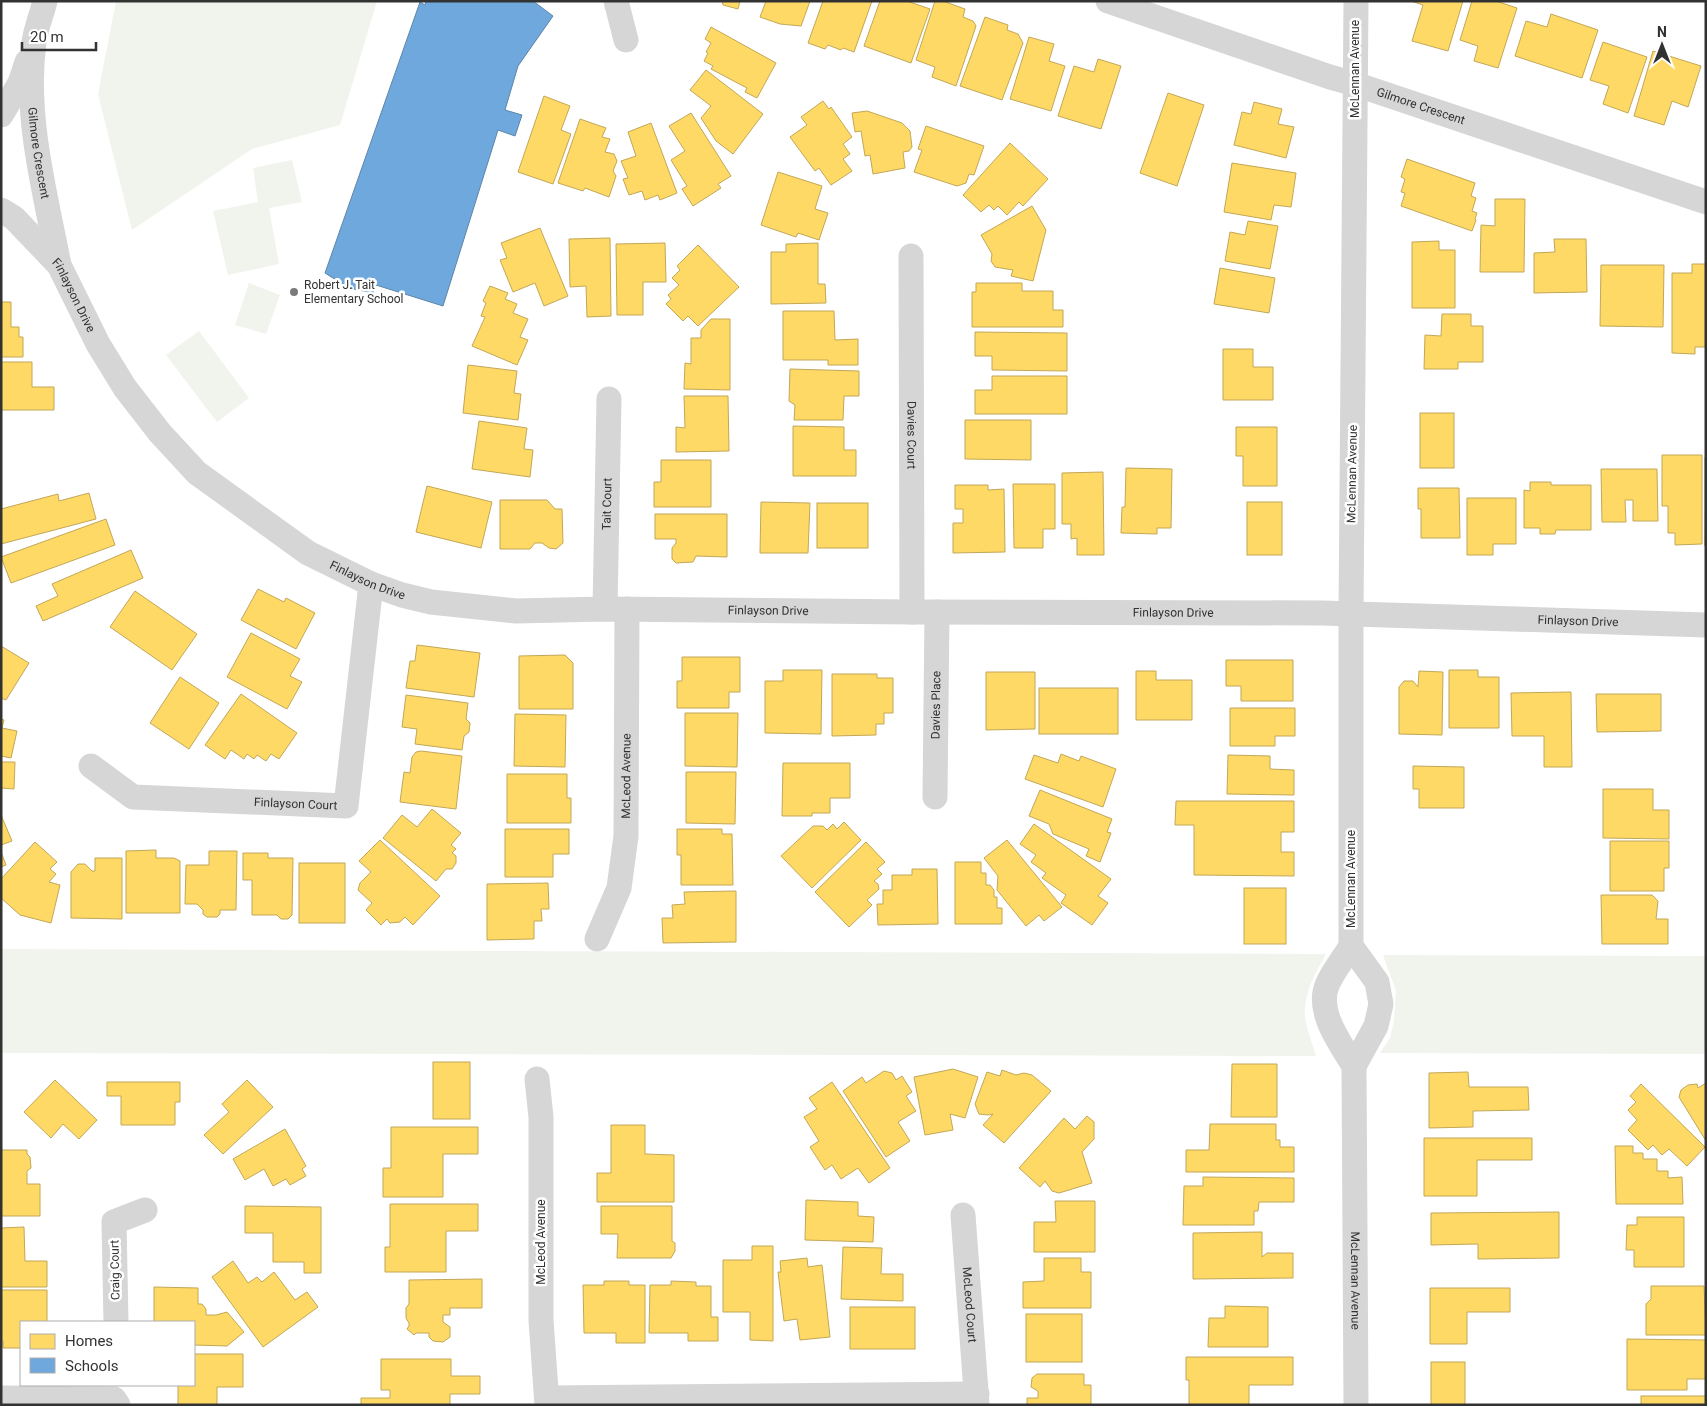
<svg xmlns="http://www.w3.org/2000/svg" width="1707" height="1406" font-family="Roboto,sans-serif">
<rect width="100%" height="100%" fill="#fff"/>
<g fill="#f1f4ec">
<path d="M116,1h261l-37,124 -88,24 -120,81 -34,-136z"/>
<path d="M292,160l10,42 -33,6 10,56 -51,11 -15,-64 45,-9 -5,-34z"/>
<path d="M249,283l31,12 -14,39 -31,-9z"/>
<path d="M199,331l50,67 -32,24 -51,-67z"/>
<path d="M1,949l1325,5c-11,19 -23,41 -21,63 2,13 7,26 11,39l-1315,-3z"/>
<path d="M1383,955l323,1v98l-326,-1 10,-15 4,-17 2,-30z"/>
</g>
<g fill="#ffd966" stroke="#c2a756">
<path d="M722,1h18l-2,8 -15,-4z"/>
<path d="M766,1h44l-9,25 -21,-2 -20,-7z"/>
<path d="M823,1h49l-18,51 -11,-4 -2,2 -13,-5 -3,4 -17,-6z"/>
<path d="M880,1h27l23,8 -19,54 -47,-17z"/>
<path d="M935,1h8l22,8 -2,8 10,4 3,5 -20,60 -24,-9 3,-10 -19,-7z"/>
<path d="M1411,1h52l-15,50 -36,-10 11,-36z"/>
<path d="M1472,1h24l21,7 -19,60 -24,-7 4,-15 -18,-6z"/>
<path d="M1551,14l47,16 -16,48 -67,-22 11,-35 21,6z"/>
<path d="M985,17l23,8 -1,5 11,4 5,9 -21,57 -42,-14z"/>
<path d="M711,27l65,36 -19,35 -12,-6 2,-4 -36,-19 2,-3 -9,-5 4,-8 -2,-1 5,-9 -6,-4z"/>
<path d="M1029,37l25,7 -5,17 16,5 -14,45 -41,-12z"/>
<path d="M1603,42l44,15 -19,56 -25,-9 6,-18 -19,-6z"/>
<path d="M1653,51l48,15 -13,41 -16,-6 -8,24 -30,-9z"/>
<path d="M1098,59l23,7 -20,63 -43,-13 16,-50 20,6z"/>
<path d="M706,70l57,44 -30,40 -17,-13 -15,-23 10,-12 -21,-16z"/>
<path d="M1168,93l36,12 -27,81 -37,-13z"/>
<path d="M544,96l26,10 -9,24 10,4 -18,50 -35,-12z"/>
<path d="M823,101l6,8 2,-2 21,30 -9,7 7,10 -7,5 9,12 -21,14 -12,-17 -4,3 -25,-34 17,-12 -6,-8z"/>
<path d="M1254,102l28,7 -4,15 16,3 -8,31 -52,-13 8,-33 9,2z"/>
<path d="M867,111l35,12 8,8 2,16 -3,4 -6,1 2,16 -32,6 -3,-19 -5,1 -4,-25 -6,1 -3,-19z"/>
<path d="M691,113l40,63 -13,8 3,4 -28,18 -11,-17 5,-3 -16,-26 14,-9 -16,-25z"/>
<path d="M580,119l26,9 -4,9 8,2 -5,13 9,2 3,7 -4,10 3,5 -7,21 -24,-9 -2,3 -25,-8z"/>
<path d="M651,123l26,70 -17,7 -2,-5 -13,5 -3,-9 -13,4 -6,-16 5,-1 -7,-17 15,-5 -8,-24z"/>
<path d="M926,126l58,20 -10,29 -5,-1 -3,9 -9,3 -43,-14 8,-22 -4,-1z"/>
<path d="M1010,143l38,36 -25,27 -4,-4 -12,13 -9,-9 -4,4 -5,-5 -8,7 -18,-17z"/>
<path d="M1407,159l68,24 -4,13 5,2 -4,13 5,2 -2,6 1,1 -4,11 -71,-25 4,-13 -4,-1 4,-13 -4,-2z"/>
<path d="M1232,163l64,10 -5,34 -17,-2 -3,15 -47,-8z"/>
<path d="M778,172l44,14 -7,23 13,4 -9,27 -21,-7 -2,4 -35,-12z"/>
<path d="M1495,199h30l-1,73h-44l1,-47 14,1z"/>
<path d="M1032,206l14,24 -13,51 -22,-5 2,-6 -18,-3 -4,-6 1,-7 -11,-19z"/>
<path d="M1248,221l30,5 -8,43 -45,-8 5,-29 15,3z"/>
<path d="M540,228l28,68 -24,10 -9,-23 -22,9 -13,-32 7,-2 -6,-15z"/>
<path d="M610,238l1,78 -24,1 -1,-31 -16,1 -1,-48z"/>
<path d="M1554,239h32l1,53 -53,1v-40l21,-1z"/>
<path d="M1439,241v9h16v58h-43v-66z"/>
<path d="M665,243l1,39h-23v33h-26l-1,-71z"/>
<path d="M818,243v41h7l1,19 -55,1v-52h15v-8z"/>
<path d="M698,245l41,42 -41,39 -10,-10 -5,5 -17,-17 5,-5 -3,-4 11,-10 -7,-7 8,-8 -3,-4z"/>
<path d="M1692,264h14v83h-11v7l-23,-1v-80h20z"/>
<path d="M1601,265h63l-1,62 -63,-1z"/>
<path d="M1220,268l55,10 -6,35 -55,-9z"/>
<path d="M976,283h46v8h31v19h10v17h-91v-35h4z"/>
<path d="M490,286l18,7 -3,6 12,5 -4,9 15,6 -8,18 8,3 -11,25 -45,-19 13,-29 -4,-1 5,-13 -3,-2z"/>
<path d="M1,302h10v25h8v10h4v20h-22z"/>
<path d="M783,311h51l1,29 23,-1v26h-30v-5h-45z"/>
<path d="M1442,314h29v12h12v36h-25v7h-34l1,-34 16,1z"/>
<path d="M711,319h19v71l-46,-1 1,-26 6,1v-26h10v-8z"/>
<path d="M975,332l92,1v38l-75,-1v-14h-17z"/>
<path d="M1223,349h30v18h20v33h-50z"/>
<path d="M1,362h31v25h22v23h-53z"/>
<path d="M468,365l49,6 -3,22 7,1 -3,26 -55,-7z"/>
<path d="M790,369l69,2v25h-15l-1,24h-49l1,-15 -6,-4z"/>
<path d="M992,376h75v38h-92v-24h17z"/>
<path d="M684,396h44l1,55 -53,1v-25l9,1z"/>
<rect x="1420" y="413" width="34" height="55"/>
<path d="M965,420h66v40l-66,-1z"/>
<path d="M479,421l48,7 -3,21 9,1 -3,27 -58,-8z"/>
<path d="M793,426l51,1v23h12v26h-63z"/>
<path d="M1236,427h41v59h-34v-30h-7z"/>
<path d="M1662,455h40v89l-27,1v-12h-7v-27h-6z"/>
<path d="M1705,457h1l-1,89z"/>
<path d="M661,460h50v47h-57v-25h7z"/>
<path d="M1126,468l46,1 -1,59h-14v6l-36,-1 1,-26h3z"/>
<path d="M1601,469h56l1,52h-25v-21h-8l1,22h-24z"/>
<path d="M1103,472l1,83h-27v-17l-6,1v-15h-9v-51z"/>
<path d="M1530,482h21v3h40v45h-35l-1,4h-15v-6h-16v-38l6,1z"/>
<path d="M1013,484h42v45h-12v19h-29z"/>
<path d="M955,485h33v5l16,-1 1,63 -52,1v-30h10v-14h-8z"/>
<path d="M427,486l65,16 -11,46 -65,-16z"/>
<path d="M1418,488h41l1,50h-39v-29h-3z"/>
<path d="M89,493l7,26 -95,25v-35l57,-15 1,7z"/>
<path d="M1467,498h49v46h-23v11h-26z"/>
<path d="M500,500h47l8,9h7l1,34 -7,6 -7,-1 -7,-5h-7l-5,6h-30z"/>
<path d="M761,502l49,1 -2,50h-48z"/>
<rect x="1247" y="502" width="35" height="53"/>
<rect x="817" y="503" width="51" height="45"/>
<path d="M655,514h72v43l-31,-1 -3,6 -17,1 -4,-4v-11l4,-5v-4h-21z"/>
<path d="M106,519l9,26 -104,38 -10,-26z"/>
<path d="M131,550l12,28 -100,43 -7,-15 22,-10 -6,-12z"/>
<path d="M258,589l26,13 2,-4 29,15 -19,36 -55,-29z"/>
<path d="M135,591l62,43 -25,36 -62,-43z"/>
<path d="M251,633l49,26 -10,17 12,6 -15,27 -60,-32z"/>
<path d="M417,645l63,8 -6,44 -68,-9 4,-27h5z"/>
<path d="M1,646l28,17 -23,37 -5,-2z"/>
<path d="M565,655l8,8v46h-54v-53z"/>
<path d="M682,657h58v35h-11v16h-52v-27h5z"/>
<path d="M1226,660h67v41h-52v-15h-15z"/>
<path d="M783,670h39l-1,64 -56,-1v-52h18z"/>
<path d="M1449,670h29v7h21v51h-50z"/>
<path d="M1136,671h20v9h36v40h-56z"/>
<path d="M1419,671l24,1 -1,63 -43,-1v-47l5,-6h9l5,6z"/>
<path d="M986,672h49v57l-49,1z"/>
<path d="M832,674h45v4h16v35h-9v11h-8v11l-44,1z"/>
<path d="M180,677l39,26 -30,46 -39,-26z"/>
<rect x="1039" y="688" width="79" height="46"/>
<path d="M1571,692l1,75h-28v-31h-32l-1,-43z"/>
<path d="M241,694l56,39 -18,26 -8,-5 -5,7 -9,-6 -3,4 -7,-5 -3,5 -13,-9 -6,9 -20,-14z"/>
<path d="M1596,694h65v37l-64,1z"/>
<path d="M406,695l62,8 -2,16 4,4 -1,9 -5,4 -2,14 -47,-6 2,-15 -15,-2z"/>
<path d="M1230,708h65v28h-20v10h-45z"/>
<path d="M685,713h53l-1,54 -52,-1z"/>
<path d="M515,714l51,1 -1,52 -51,-1z"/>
<path d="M1,719l3,1 -2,8 15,3 -6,27 -10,-2z"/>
<path d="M421,751l41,5 -6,53 -56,-7 4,-30 6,1 2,-16 4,-5z"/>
<path d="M1061,754l18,7 2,-5 35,13 -13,38 -78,-28 9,-24 24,8z"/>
<path d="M1228,755l42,1v13l24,1v25l-67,-1z"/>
<path d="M1,762h14l-1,27 -13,-1z"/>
<path d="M783,763h67v35h-20v15h-18v3h-30z"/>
<path d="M1413,766l51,1v41h-45v-19h-6z"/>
<path d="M686,772h50l-1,52 -49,-1z"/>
<path d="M507,774h60v24h4v25h-64z"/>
<path d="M1603,789h50v21h16v29l-66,-1z"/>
<path d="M1040,790l72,29 -5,13 4,1 -11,29 -14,-6 3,-7 -36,-15 -4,-10 -20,-8z"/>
<path d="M1176,801h118v31h-13v20h13v24l-100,-1v-50h-19z"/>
<path d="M432,809l29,24 -10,12 5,4 -4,4 4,3v7l-4,6h-6l-10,12 -53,-43 19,-23 15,12z"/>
<path d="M1,815l11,26 -11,4z"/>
<path d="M844,822l17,18 -49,48 -31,-32 32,-30h10l4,4 6,-6 4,5z"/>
<path d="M1034,824l77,55 -13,17 10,7 -16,22 -31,-22 5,-8 -24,-17 4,-5 -15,-11 5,-7 -16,-11z"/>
<path d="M505,829h64v25h-16v23h-48z"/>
<path d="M677,829h45v5h10l1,51h-52v-30h-4z"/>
<path d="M380,840l60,56 -27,29 -8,-8 -5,5 -10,1 -3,-4 -6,6 -15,-15 6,-7 -14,-13 2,-7 11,-11 -12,-11z"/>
<path d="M1007,840l55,67 -18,14 -5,-6 -13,11 -29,-36 1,-14 -14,-18z"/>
<path d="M1610,841h59v27h-5v23h-54z"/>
<path d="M35,842l22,20 -7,7 6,5 -7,8 11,3 -9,38 -31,-8 -19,-17v-19z"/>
<path d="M866,842l19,20 -8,7 5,5 -8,7 4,3 1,5 -12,11 5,5 -23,22 -34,-35z"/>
<path d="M156,850v8h18l6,3v52h-54v-62z"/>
<path d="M209,851h28l-1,59h-16v4l-3,3h-10l-4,-3v-4l-6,-6h-12l1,-39h23z"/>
<path d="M1,852l5,13 -5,2z"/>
<path d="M243,853h25v5h25l-1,57 -4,4h-7l-4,-4h-25v-35h-9z"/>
<path d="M95,858h27v61l-51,-1v-46l7,-8h7l7,7h3z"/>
<path d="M955,862h26v11h5v12h4l4,5v7h3v11h5v16h-47z"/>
<rect x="299" y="863" width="46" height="60"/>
<path d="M912,869h25l1,55 -60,1 -1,-21h6v-14h9v-15h20z"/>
<path d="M548,883l1,26h-8l1,12h-8v18l-47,1v-56z"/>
<rect x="1244" y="888" width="42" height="56"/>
<path d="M736,891v51l-73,1 -1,-25h11l-1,-13 13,-1 -1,-12z"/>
<path d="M1601,895h51l6,6 -2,18h12v25h-66z"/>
<rect x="433" y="1062" width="37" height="57"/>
<path d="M1232,1064h45v53h-46z"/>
<path d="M953,1069l25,8 -13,41 -15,-4 3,16 -28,5 -11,-58z"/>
<path d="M1002,1070l14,5 8,-2 8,2 19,16 -47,52 -21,-18 10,-11 -5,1 -9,-1 -4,-10 12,-32 13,4z"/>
<path d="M884,1071l8,2 4,7 6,-4 10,16 -6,4 10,15 -18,11 12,19 -24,16 -43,-66 19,-14 4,6z"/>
<path d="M1468,1072l1,15h59l1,23 -56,1v16l-44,1v-55z"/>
<path d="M55,1080l42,40 -18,19 -16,-15 -12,14 -27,-26z"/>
<path d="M247,1080l26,27 -50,47 -19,-19 25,-23 -7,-8z"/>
<path d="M107,1082h73v20h-5v23h-54v-29h-14z"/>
<path d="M832,1082l58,86 -21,15 -11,-15 -17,11 -9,-14 -7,5 -15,-23 9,-6 -15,-24 13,-8 -8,-11z"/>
<path d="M1706,1083v58l-27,-44 2,-7 7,-5 9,-1 1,4z"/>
<path d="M1641,1084l64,63 -18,19 -18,-17 -7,6 -9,-10 -5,5 -20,-20 9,-10 -9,-10 8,-8 -6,-6z"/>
<path d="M1087,1116l7,6v17l-12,13 10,31 -33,10 -7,-2 -7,-10 -5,6 -21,-19 45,-50 11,11z"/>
<path d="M1210,1124h66v16h4v7h14v25h-108v-22h23z"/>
<path d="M611,1125h34v29l29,1v47h-77v-29h14z"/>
<path d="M391,1127h87v27h-35v43h-60v-29h8z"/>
<path d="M285,1129l21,37 -4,3 4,7 -16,9 -4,-6 -13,7 -9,-17 -19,11 -12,-21z"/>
<path d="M1424,1138h108v22h-55v36h-53z"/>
<path d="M1615,1146h18v7h10v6h14v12h11v7l14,-1 1,27h-67z"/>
<path d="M1,1150h26v4l3,3 1,11 -4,3v13h13v32h-39z"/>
<path d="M1203,1177l91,1v24h-35l-1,9h-4v14h-71l1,-39h19z"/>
<path d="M806,1200l52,2v14l16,1 -1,25 -68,-2z"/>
<path d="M1055,1201h40v51h-61v-30h22z"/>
<path d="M390,1204h88v27h-32v41h-61v-25h5z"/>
<path d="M245,1206l76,1v66h-17v-11h-31v-29h-28z"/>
<path d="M601,1206h71v35l3,2v8l-4,7h-54l1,-24h-17z"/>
<path d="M1559,1212v46l-81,1v-15l-47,1v-32z"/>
<path d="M1637,1217h47v50h-50v-17h-8l1,-25h10z"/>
<path d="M24,1227l1,34h22v26h-46v-59z"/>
<path d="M1262,1232v25l5,-4h26v25l-100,1v-46z"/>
<path d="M752,1246h21v95l-23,-1v-28h-27v-52h29z"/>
<path d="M843,1247l39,1 -1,26h22v27l-62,-2z"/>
<path d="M807,1258l1,9 14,-2 8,72 -30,3 -3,-21 -13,2 -6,-49h3l-1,-11z"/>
<path d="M1044,1258h37v14h10v36h-68v-26l21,-1z"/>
<path d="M233,1261l15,22 9,-6 5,5 12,-10 21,28 12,-8 11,15 -55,40 -51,-70z"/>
<path d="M482,1279v29h-32v7h-7v7l7,5v10l-7,5 -10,-1 -4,-4v-4h-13l-2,2 -7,-6 2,-3v-3l-3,-5v-10l3,-4v-24z"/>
<path d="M604,1281h25v4h16v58h-29v-10h-32l-1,-48h21z"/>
<path d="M671,1281l25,1v4h15v31h7v24h-30v-8h-39l1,-48h21z"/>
<path d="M1651,1286h53l2,49h-60v-31l5,-5z"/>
<path d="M154,1287l44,1v16h4l4,5v6h10l11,-3 17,20 -17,14 -33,-1v-23h-40z"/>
<path d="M1430,1288h80v24h-43v32h-37z"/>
<path d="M1,1290h46v32h-26v26h-18v-7h-2z"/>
<path d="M1225,1306l43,1v40h-60l1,-29h16z"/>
<rect x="850" y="1307" width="65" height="42"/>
<rect x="1026" y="1314" width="56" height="48"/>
<path d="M1627,1339l79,1v39h-19v11h-60z"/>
<path d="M194,1354h49v33h-26v18h-39v-20h16z"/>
<path d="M1186,1357h107v28h-44v20h-60v-25h-3z"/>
<path d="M381,1359h70v17h29v18h-30v11h-89v-7h29v-8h-9z"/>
<rect x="1431" y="1362" width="34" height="43"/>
<path d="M1037,1374h47v11h7v20h-64v-7h11v-7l-7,-4 1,-9z"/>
<rect x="1641" y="1396" width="65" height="9"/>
</g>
<path fill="#6fa8dc" stroke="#5d85a9" d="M426,1h107l20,15 -35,50 -13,44 17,5 -7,21 -17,-6 -55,176 -67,-21 -3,8 -24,-5 -24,-15 95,-271 5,3z"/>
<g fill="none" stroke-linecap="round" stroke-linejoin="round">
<g stroke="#d6d6d6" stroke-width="25">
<path id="s1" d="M45,1c-3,13 -9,27 -11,41 -10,74 11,150 25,223"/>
<path d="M616,1l10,39"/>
<path id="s2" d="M1108,1l222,76 25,7 351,118"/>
<path id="s3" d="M1356,1l-5,613v332c-7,12 -17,24 -23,37 -13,27 12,60 26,83l2,339"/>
<path d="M1,115l19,-32 7,-21"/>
<path id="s4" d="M1,210l13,8 45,47 39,79 27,44 35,45 37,40 111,80 63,31 31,11 29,7 85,9 89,-2 307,3 410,1 384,12"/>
<path id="s5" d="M911,256l1,356"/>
<path id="s6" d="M605,609l4,-210"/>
<path id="s7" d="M91,766l42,31 213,9 25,-222"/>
<path id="s8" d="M935,797l2,-185"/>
<path id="s9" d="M597,939l22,-51 7,-52 1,-227"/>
<path d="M1351,946l26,36 4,22 -5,22 -22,40"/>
<path d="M537,1079l4,38v203l6,85"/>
<path id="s10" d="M963,1215l14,190"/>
<path d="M116,1322l-2,-100 31,-12"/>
<path d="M1,1398l113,1 4,6"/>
<path d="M547,1398l430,-4"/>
</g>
</g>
<circle fill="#7a7a7a" stroke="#fff" stroke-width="2" cx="294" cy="292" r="5"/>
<g text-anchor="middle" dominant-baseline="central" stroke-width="5" stroke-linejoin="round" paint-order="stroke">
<g font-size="12" fill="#323232" stroke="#fff">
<text transform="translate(1355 69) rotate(-90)">McLennan Avenue</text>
<text stroke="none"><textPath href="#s2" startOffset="330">Gilmore Crescent</textPath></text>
<text stroke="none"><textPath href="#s1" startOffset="154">Gilmore Crescent</textPath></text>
<text stroke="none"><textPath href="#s4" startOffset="114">Finlayson Drive</textPath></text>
<text stroke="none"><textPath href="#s5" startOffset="179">Davies Court</textPath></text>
<text transform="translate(1352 474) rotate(-89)">McLennan Avenue</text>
<text stroke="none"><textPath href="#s6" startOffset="105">Tait Court</textPath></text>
<text stroke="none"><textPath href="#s4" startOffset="534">Finlayson Drive</textPath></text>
<text stroke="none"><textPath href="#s4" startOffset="939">Finlayson Drive</textPath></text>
<text stroke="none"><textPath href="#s4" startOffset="1344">Finlayson Drive</textPath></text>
<text stroke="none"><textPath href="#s4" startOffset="1749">Finlayson Drive</textPath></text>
<text stroke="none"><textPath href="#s8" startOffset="92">Davies Place</textPath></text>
<text stroke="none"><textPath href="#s9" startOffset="168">McLeod Avenue</textPath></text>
<text stroke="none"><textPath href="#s7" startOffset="215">Finlayson Court</textPath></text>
<text transform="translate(1351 879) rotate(-90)">McLennan Avenue</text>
<text transform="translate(541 1242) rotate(-90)">McLeod Avenue</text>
<text transform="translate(115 1270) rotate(-91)">Craig Court</text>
<text stroke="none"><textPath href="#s3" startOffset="1294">McLennan Avenue</textPath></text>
<text stroke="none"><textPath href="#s10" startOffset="90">McLeod Court</textPath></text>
</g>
<g font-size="12" fill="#323232" stroke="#fff" text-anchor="start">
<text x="304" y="285">Robert J. Tait<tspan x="304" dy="14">Elementary School</tspan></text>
</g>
</g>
<rect width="1707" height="1406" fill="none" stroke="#323232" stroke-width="5"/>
<rect x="20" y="1321" width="175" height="65" fill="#ffffff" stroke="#adadad"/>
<rect x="30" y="1334" width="25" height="15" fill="#ffd966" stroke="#adadad"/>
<text x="65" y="1346" font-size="15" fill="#323232">Homes</text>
<rect x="30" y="1358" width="25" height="15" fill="#6fa8dc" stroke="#adadad"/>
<text x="65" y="1371" font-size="15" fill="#323232">Schools</text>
<g transform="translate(1662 45)" stroke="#ffffff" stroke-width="4" paint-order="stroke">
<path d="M0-4L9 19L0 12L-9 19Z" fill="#323232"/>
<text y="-8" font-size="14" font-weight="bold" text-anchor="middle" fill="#323232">N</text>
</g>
<path d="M22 42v8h74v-8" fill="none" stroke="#323232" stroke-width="2.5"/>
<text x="30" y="42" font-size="15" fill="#323232" stroke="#ffffff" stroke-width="4" paint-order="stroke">20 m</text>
</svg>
